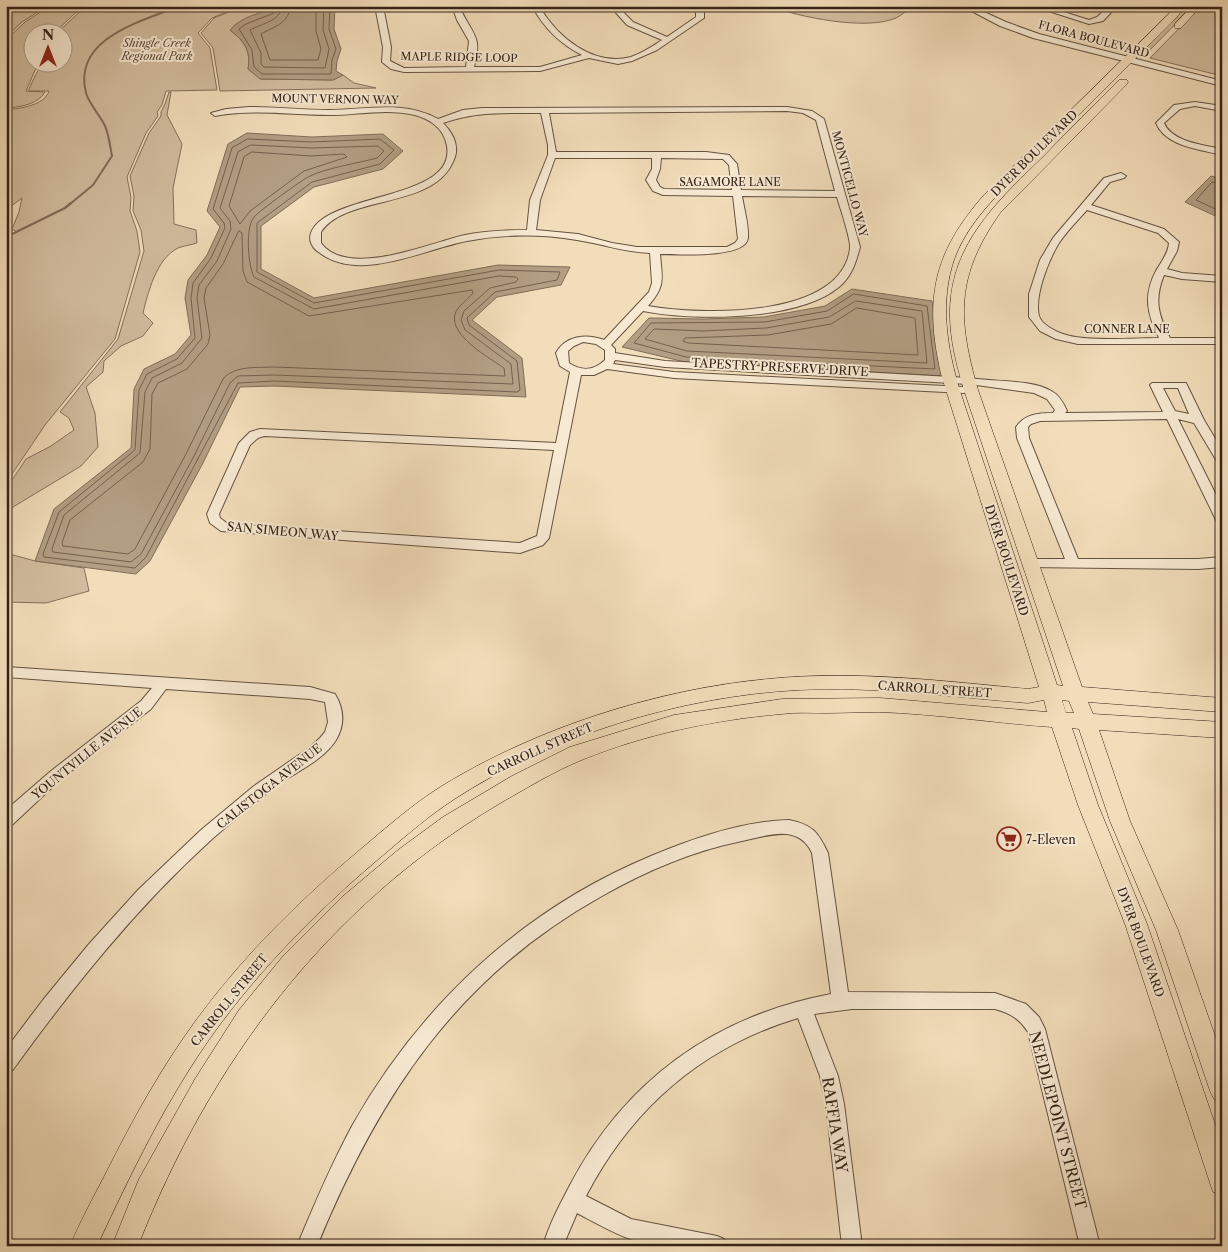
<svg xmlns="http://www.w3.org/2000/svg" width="1228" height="1252" font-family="'Libre Caslon Text',serif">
<rect width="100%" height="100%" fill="#f2ddba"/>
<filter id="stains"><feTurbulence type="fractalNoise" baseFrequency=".004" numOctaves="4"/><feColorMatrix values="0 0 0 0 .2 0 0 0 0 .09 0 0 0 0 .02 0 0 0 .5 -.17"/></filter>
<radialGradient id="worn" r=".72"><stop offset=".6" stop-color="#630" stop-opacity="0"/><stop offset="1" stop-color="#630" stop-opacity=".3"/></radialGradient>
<g fill="#d2bd9f" stroke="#84705c">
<path d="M6,6h41l-25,16 -16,15z"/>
<path d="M50,6h33l-28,26h-23v30l12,1 -8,5 -10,23 19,1c-7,12 -22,14 -35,16l-3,-10 3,-8 -4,-1v-49l19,-18z"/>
<path d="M86,6h155l-29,12 -14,15 12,15 7,42 -51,1 -4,14 -5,7 1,4 -12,17 -19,44 4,20 -1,14 7,20 3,21 -25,87 -70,86 -39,58v-246l11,-5 -5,-3 7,-17 3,-14 -16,12v-103l1,3c13,-2 37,-4 42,-19h-20v-2c10,-21 10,-27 33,-27v-30h-4z"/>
<path d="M244,6h32l-46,24c15,12 21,21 18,39l13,10 72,1 10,-5 11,8 22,5 -156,3 -7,-43 -12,-15 13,-15z"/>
<path d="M769,6h140v3c-4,3 -9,7 -13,9 -30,13 -97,-1 -127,-12z"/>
<path d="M1186,6h7l-50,51 -6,-2z"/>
<path d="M1201,6h21v70l-72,-18z"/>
<path d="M169,92h2l-4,23 15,29 -9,44 1,36 22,6 1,13c-6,2 -14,3 -19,5 -22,11 -30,45 -35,65l10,10 -10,13 -22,10 -17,15 -1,11 -17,15 9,26 3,34 -17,19 -68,41 -7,13v-31l20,-30 25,-13 23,-16 -5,-12 -9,-6 58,-73 26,-88 -3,-21 -8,-19 1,-15 -4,-20 19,-43 12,-17v-4l4,-8z"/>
<path d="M6,553l29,8 49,7 5,23 -43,12 -40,-1z"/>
</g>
<g fill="#b29e83" stroke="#806d59">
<path d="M276,6h59l-1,23 7,20 -4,12 -1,10 7,4 -10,5 -73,-1 -12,-10c3,-19 -3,-27 -18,-39 11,-14 31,-16 46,-24z"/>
<path d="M247,133l65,4 71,-3 20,17 -20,18 -69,18 -53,39v43l53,29 184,-33 72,2 -9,18 -64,12 -25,23 50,38 4,39 -252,-11 -34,1 -37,76 -53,98 -14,13 -101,-13 19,-52 77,-61 3,-59 10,-20 31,-15 16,-19 -6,-37 3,-18 19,-25 13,-28 -13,-16 21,-67z"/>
<path d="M1211,176l11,3v40l-37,-17z"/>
<path d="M852,289l80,12 12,75 -259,-14 -63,-15 27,-29 54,1 61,-2 61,-11z"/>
</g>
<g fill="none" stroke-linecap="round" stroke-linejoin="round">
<g stroke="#74604e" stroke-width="1">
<path d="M277,6l-3,7 -28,11 -7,5 13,21 2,17 8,7h69l1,-14 4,-11 -7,-20 1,-23"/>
<path d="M283,6c-4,16 -20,17 -33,24l11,23v11l3,3 61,1 4,-19 -6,-19 1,-24"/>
<path d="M291,6c-3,18 -16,20 -30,28l9,26h48l3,-11 -5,-18v-25"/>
<path d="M248,139l64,3 68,-3 14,11 -14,14 -68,18 -55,41v49l57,31 185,-33 61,2 -3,8 -62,12 -28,26 2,7 48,36 3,29 -3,2 -243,-11 -36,2 -92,174 -11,11 -91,-11 -1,-3 16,-42 76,-62 4,-60 8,-16 30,-15 18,-21 -4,-40 2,-15 18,-25 14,-30 -1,-5 -11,-14 19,-61z"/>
<path d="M251,145l61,3 66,-2 6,5 -7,7c-18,5 -51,10 -67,18 -7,3 -51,35 -56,41 -9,11 -6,48 0,60l60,32 185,-33 17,1 2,2 -2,3 -26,6 -26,23 -3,9 4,10 46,34 2,20 -239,-9 -36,1 -8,7 -37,75 -52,96 -10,8 -78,-10 -1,-3 12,-34 76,-62 5,-61 7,-14 30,-15 20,-25 -5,-40 2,-13 18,-24 14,-32 -1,-8 -10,-13 18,-56z"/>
<path d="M252,152l59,4 33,-2 3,3 -43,14 -54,40 -10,13 -11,-18 15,-49z"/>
<path d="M1222,183l-10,-1 -16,18 26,12"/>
<path d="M239,231l3,2 1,38 4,11 62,34 163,-26 1,3c-5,6 -16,14 -18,21 -6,22 35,44 49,54l1,8 -231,-9c-17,1 -39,-2 -51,12l-37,75 -51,95 -7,5 -65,-8 -1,-3 8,-23 73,-58 7,-13 2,-55 6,-11 29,-14 21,-25 2,-9 -6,-37 2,-10 17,-24z"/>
<path d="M854,294l73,12 8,63 -249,-12 -52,-14 17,-20 114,-1 62,-11z"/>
<path d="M856,301l66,10 5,52 -240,-12 -42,-12 9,-10 49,2 63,-3 63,-11z"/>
<path d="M857,308l58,10 3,37 -230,-12 -5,-2 2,-3 83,-3 63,-11z"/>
</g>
<path stroke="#806d59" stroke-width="2" d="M70,204l23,-19 19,-29c-2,-10 -3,-21 -7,-30 -5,-11 -16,-22 -19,-33 -14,-55 56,-72 94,-87"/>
<path stroke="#806d59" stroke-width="2.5" d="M6,237l59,-29 6,-5"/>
<g stroke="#645241" stroke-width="2">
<g id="minor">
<path d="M375,6h8l8,41 -1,14 14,7 62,-1 3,-26 -12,-21 -5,-14h8c3,13 15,24 17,37 1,8 -1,16 -3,24h66l42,-12c-22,-11 -38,-27 -50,-49h7c18,31 54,61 92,51 11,-4 22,-11 31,-17l-35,-15 -17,-19h7l16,16 34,15 29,-20v-4l-4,-7h7l5,7v5l-47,32 -25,11 -14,3 -29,-6 -49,13 -136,1 -13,-3 -9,-7 1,-15z"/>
<path d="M962,6h9l35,16 33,12 183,47v5l-189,-48 -33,-12z"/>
<path d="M1033,6h12l44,14 8,-3 12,-11h8l-14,15 -14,3z"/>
<path d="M1195,102l27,4v5l-27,-5 -15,3 -16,14c8,19 40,22 58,26v6c-22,-6 -56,-8 -66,-32l18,-18z"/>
<path d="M249,107c26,0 53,3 80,3 36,0 75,-10 109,9l25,-9 19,-2 305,-1 25,4 12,8 36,128c-4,15 -8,29 -21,40 -41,34 -145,34 -196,24l-32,34 4,4v4l50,8 304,17c24,4 64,1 84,14 7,4 11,12 14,19l-2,2 98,-1 -13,-27 2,-2h34l18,37 18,30v14l-4,-1 -24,-40 -16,-4 44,88v17l-6,-4 -49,-101 -127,2 -9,3 -3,3 1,11 49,121h120l24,-2v10l-24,2 -173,-2 -2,-3 2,-3 5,-2h35l-48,-121 -1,-11c9,-13 22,-14 37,-14l2,-3 -8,-11 -13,-6 -65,-9 -304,-17 -50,-7 -2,4 61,8 290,15 6,3 -6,3 -290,-15 -67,-9 -13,6h-13l-32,163 -6,7 -23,8 -299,-22 -11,-8 -3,-9 32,-71 11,-11 10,-3 296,14 14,-71 -10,-6 -4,-13c9,-17 30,-20 48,-13l45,-48 3,-9 -2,-30c-27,-1 -47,-9 -73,-13 -36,-6 -74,-6 -110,1 -42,8 -108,42 -147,12 -7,-4 -12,-12 -9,-20 16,-42 152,-32 135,-91 -4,-15 -17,-23 -31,-27 -28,-7 -58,0 -86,0 -39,0 -76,-6 -114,1l-4,-3 15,-4zM787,111l16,2 13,7 19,71 -94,-1 -4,-26 -8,-9 -23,-3h-150l-7,-39zM541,113l7,32v10l-18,45 -3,30c-21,0 -42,1 -62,5 -36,8 -117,44 -144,8v-11c26,-39 116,-21 134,-75 4,-13 -3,-25 -12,-34 34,-12 63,-10 98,-10zM555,158h97v11l-6,11 7,11 10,4 70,1 5,43 -3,4 -8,4h-90l-25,-4 -34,-9 -42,-4 4,-30zM661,158l62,1 6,6 3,25 -68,-1 -4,-2 -4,-7 4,-11zM742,196l95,1c3,11 14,42 13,51 -8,72 -151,67 -202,58 18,-20 14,-27 12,-52 16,0 86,5 88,-16 1,-13 -4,-29 -6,-42zM583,342l13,2 9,6v10c-11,11 -24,11 -36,3l-1,-12 6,-5zM1163,388h15l11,26 -14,-3zM264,436l290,14 -17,86 -17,7 -292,-19 -8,-6 -1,-4 31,-69 8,-7z"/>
<path d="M1121,173l5,3 -2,2 -14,4 -19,23 73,24 15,13 -2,9 -10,18 15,4 40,3v6l-40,-3 -18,-4c-10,24 -6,40 6,63h52v6h-144l-22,-5 -16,-8 -11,-14v-23l11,-34 13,-22 51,-60zM1087,210l71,23 11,10c-1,11 -8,19 -13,28 -13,24 -9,43 3,67 -24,0 -75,4 -96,-4 -8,-3 -21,-9 -24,-18 -5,-20 10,-57 20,-73 8,-12 19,-23 28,-33z"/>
<path d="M6,667l304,20 25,7c9,15 10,31 1,46 -13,21 -41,32 -60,46 -22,17 -43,35 -64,53 -76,69 -140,149 -200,232l-6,3v-25l37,-49 46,-56 49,-54 63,-60 53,-44 55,-38 11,-10 5,-6 3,-10 -3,-20 -15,-3 -144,-10 -15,20 -90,70 -49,46 -6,2v-17l45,-39 90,-70 11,-13 -146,-11z"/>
<path d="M789,820c24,5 29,12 39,33l20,139 147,1 31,11 13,13 6,12 55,217h-20l-52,-214c-8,-13 -18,-19 -33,-23h-143l-38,5 24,62 6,28 18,142h-20l-16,-142 -6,-28 -22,-58c-96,29 -166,90 -212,178l45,23 86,17 7,3 3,7c-32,0 -66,3 -97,-7 -19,-7 -36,-17 -53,-26l-14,33h-20c6,-21 16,-40 26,-59 55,-106 145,-171 262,-193l-19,-141c-14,-30 -45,-17 -70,-12 -50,10 -96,30 -140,55 -145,81 -223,199 -285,350h-20c17,-41 34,-81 55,-120 68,-121 171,-217 299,-270 43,-18 92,-35 138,-36z"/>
</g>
</g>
<g stroke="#352319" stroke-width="1">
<g id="major">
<path d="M1177,6h9c-14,18 -32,33 -47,49 -34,34 -69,68 -103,102 -30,30 -65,59 -81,100 -16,44 -8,91 5,134l97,294 6,1 -99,-296c-9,-30 -17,-62 -13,-94 7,-60 52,-100 93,-140 25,-26 50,-51 75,-76h8l1,2 -1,2 -127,129c-44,63 -43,104 -22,177l104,297 140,11v14l-134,-10 5,12 129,8v16l-123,-8 31,91 48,109 44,126v47l-8,-4 -4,-8 -54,-161 -46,-109 -31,-92 -7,-1 26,77 49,119 75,221v50l-9,-3 -3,-9 -85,-259 -47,-119 -26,-78c-57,-4 -115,-13 -173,-15 -17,0 -35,1 -52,1 -15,0 -31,-1 -46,1 -67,6 -135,20 -197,45 -30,12 -59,30 -87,46 -170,102 -287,257 -359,441h-26l27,-67 56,-100 44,-69 45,-55 58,-58 56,-47 45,-33 69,-41 58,-29 104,-32 108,-16 98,-1 167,14 -3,-12 -16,3c-76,-6 -153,-17 -230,-13 -116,6 -248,46 -345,110 -23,15 -44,33 -65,51 -65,54 -126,115 -175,183 -47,66 -82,139 -116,212h-27c10,-24 23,-48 35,-71 27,-54 56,-107 92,-156 47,-64 104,-120 164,-170 26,-22 52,-45 81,-63 94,-58 216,-97 326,-107 87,-9 174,2 260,10l11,-2 -98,-313c-17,-75 -8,-121 43,-179zM1062,700l7,1 5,12h-8z"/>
<path d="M1192,6h9l-20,22h-6v-4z"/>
</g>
</g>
<use href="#minor" fill="#f7e9d2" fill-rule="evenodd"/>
<use href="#major" fill="#f2ddba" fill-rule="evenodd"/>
</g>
<defs>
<g id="supermarket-ring" transform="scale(1.25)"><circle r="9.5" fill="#f7e9d2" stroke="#8f2418" stroke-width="1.5"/><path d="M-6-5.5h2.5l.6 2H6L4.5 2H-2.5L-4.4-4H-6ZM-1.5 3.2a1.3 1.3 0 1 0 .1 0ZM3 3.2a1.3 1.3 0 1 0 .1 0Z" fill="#8f2418"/></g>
</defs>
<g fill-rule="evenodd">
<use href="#supermarket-ring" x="1009" y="839"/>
</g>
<g text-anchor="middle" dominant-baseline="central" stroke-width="4" stroke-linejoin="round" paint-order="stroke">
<g font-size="11" fill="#352319" stroke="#f7e9d2">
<text transform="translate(1094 39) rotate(15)">FLORA BOULEVARD</text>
<text transform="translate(459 57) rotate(1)">MAPLE RIDGE LOOP</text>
<text transform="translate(335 99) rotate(1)">MOUNT VERNON WAY</text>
<text x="730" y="182">SAGAMORE LANE</text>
<text transform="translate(850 184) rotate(75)">MONTICELLO WAY</text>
<text x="1127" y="329">CONNER LANE</text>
</g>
<g font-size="11" font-style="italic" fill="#5c4a3a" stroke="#f7e9d2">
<text x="157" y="43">Shingle Creek<tspan x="157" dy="13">Regional Park</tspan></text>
</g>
<g font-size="12" fill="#352319" stroke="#f7e9d2">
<text transform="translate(1034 153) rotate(-45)">DYER BOULEVARD</text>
<text transform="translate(780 367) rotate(3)">TAPESTRY PRESERVE DRIVE</text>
<text transform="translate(283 531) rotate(5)">SAN SIMEON WAY</text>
<text transform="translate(1007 560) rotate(72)">DYER BOULEVARD</text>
<text transform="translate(935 689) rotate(4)">CARROLL STREET</text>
<text transform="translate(540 749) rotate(-24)">CARROLL STREET</text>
<text transform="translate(87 753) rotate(-39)">YOUNTVILLE AVENUE</text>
<text transform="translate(269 786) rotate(-38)">CALISTOGA AVENUE</text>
<text transform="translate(1141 942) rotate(70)">DYER BOULEVARD</text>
<text transform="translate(229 1000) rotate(-51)">CARROLL STREET</text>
</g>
<g font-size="12" fill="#352319" stroke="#f7e9d2" text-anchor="start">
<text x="1026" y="839">7-Eleven</text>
</g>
<g font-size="15" fill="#352319" stroke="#f7e9d2">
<text transform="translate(1058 1120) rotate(75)">NEEDLEPOINT STREET</text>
<text transform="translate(835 1125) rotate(81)">RAFFIA WAY</text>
</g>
</g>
<rect width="1228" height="1252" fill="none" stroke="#f2ddba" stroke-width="25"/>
<rect x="8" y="8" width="1213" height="1237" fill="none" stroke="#352319" stroke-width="2.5"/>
<rect x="12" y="12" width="1203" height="1227" fill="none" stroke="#352319"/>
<g transform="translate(48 48)"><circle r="24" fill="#f7e9d2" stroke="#a99a88"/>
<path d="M0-4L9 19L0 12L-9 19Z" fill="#8f2418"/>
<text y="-8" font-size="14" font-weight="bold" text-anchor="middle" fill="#352319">N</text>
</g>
<rect width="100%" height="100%" filter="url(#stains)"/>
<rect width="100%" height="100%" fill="url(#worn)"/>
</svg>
